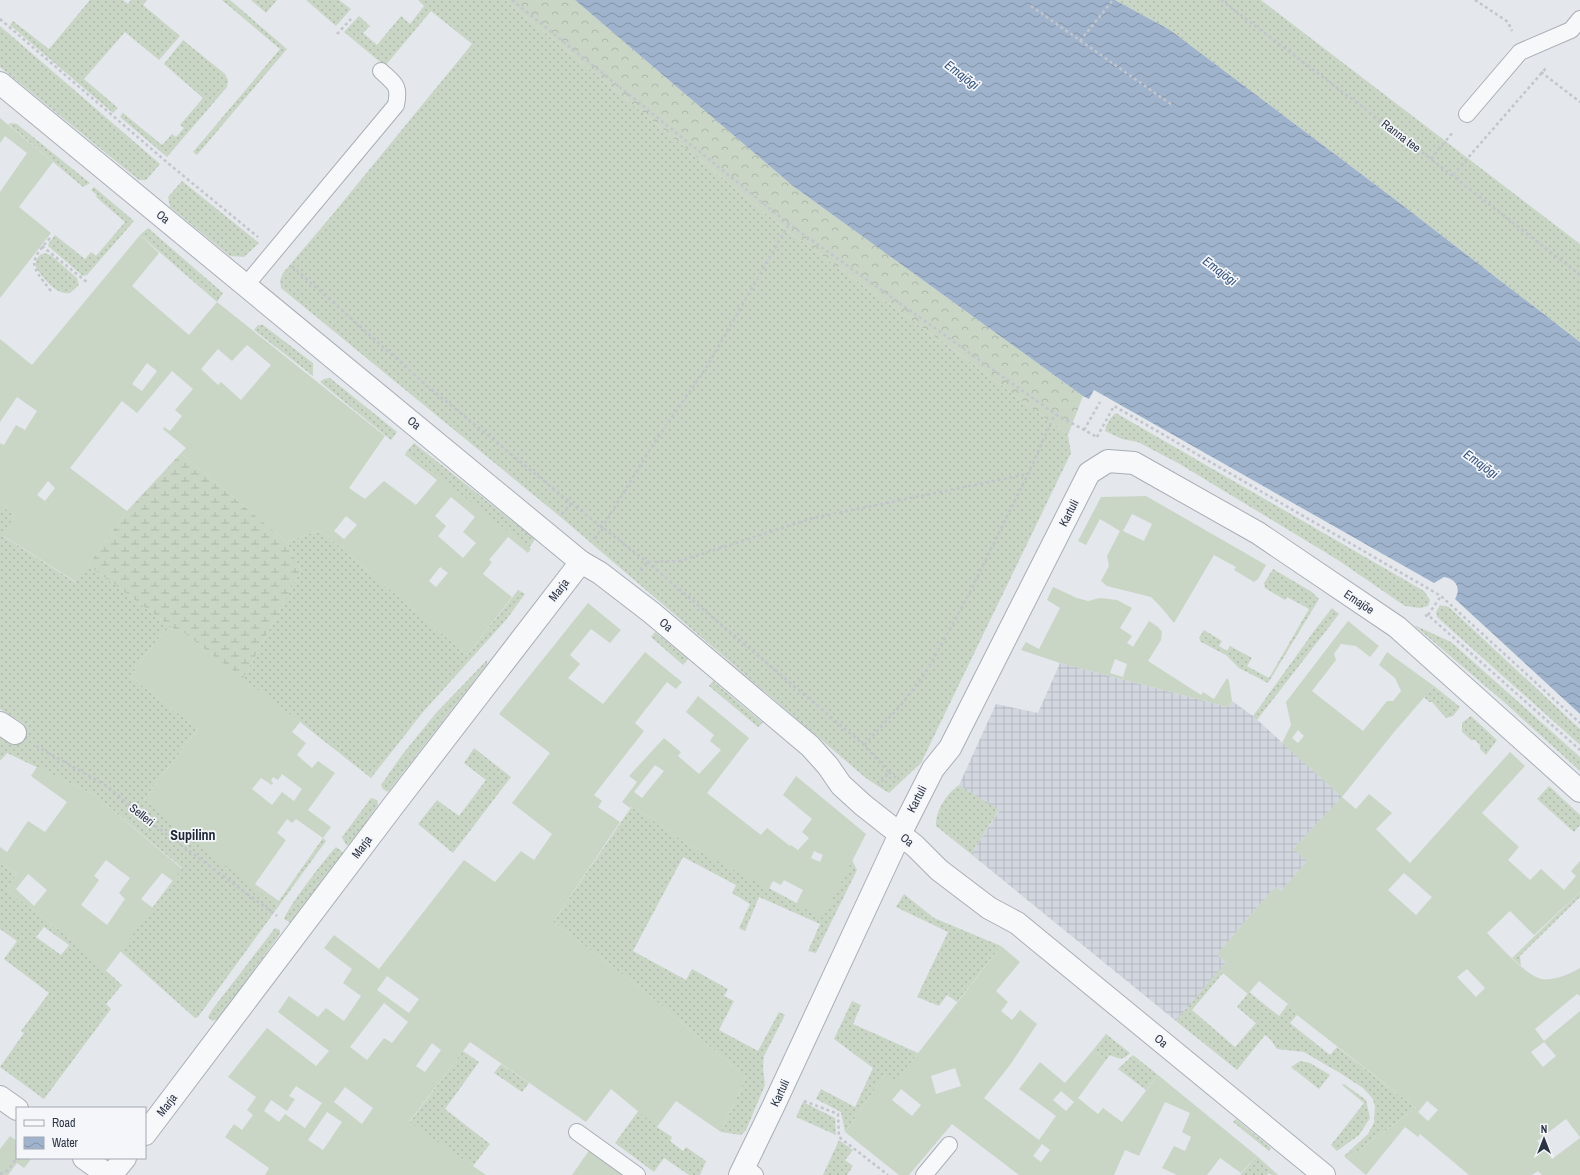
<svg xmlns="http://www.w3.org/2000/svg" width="1580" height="1175" font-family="'Archivo Narrow',sans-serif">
<defs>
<pattern id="industrial-grid" width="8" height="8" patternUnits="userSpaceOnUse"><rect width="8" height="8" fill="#d2d6de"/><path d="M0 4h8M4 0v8" fill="none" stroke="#b4b8c0"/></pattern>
<pattern id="grass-dots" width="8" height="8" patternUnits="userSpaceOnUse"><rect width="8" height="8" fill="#c9d6c5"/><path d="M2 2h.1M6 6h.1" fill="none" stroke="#adb8ab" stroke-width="1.8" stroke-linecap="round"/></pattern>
<pattern id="forest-crowns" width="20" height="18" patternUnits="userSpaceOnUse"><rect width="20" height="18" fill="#c9d6c5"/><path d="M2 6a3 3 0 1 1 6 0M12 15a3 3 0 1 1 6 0" fill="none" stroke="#adb8ab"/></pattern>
<pattern id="wetland-marsh" width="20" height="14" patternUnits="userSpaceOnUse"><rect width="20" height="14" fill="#c9d6c5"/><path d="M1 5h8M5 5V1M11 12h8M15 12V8" fill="none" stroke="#adb8ab"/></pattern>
<pattern id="water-waves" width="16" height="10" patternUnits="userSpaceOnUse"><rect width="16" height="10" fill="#9fb4cc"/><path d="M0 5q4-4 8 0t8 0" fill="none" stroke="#8293a7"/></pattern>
</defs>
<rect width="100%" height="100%" fill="#e4e7ec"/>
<path fill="url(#industrial-grid)" d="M1060,663l168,44 4,-6 21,15 89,81 -49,52 15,11 -27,31 -6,-4 -58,67 9,9 -50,58 -205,-167 28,-43 -40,-26 37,-81 42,9z"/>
<g fill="url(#grass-dots)" fill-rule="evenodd">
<path d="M90,0h33l5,4 3,-4h16l-4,5 37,31 -21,24 -34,-28 -41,47 34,29 -5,5 -103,-88 3,-4 36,28z"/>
<path d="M222,0h8l57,49 -90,106 -4,-3 87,-103z"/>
<path d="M251,0h26l-11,13z"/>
<path d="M306,0h33l12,9 -15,17z"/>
<path d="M418,0h87l281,230 187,134 95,71 3,18 -150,310 -32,30 -22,-14 -304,-260 -282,-231 -1,-7 3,-8 50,-59 139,-170 -41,-33 -46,55 -41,-34 15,-16 11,10 -7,7 14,12 24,-29 9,8 14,-18z"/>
<path d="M1115,0h146l319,244v98l-183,-141 -227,-171z"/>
<path d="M0,26l160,138 -14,16h-7l-139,-113z"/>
<path d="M183,40l42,34 3,6 -1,7 -60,70 -47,-40 3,-4 39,32 10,-11 4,3 8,-9 -4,-3 23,-27 -39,-34z"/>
<path d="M12,123l5,1 73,59 -7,4 -75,-63z"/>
<path d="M182,181l77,62 -15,14 -14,-1 -60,-49 -2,-10z"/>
<path d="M94,187l40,34 -47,54 -4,1 -35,-30 1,-3 6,-8 30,24 6,-7 5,4 29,-34 -29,-25 1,-2 -6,-5z"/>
<path d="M148,228l75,65 -6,9 -77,-67z"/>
<path d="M45,253l7,3 25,22 2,7 -9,8c-15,2 -26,-15 -34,-25v-8l4,-5z"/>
<path d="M258,325h5l50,38v13l-59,-46z"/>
<path d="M330,378l67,54 -6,8 -71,-58 4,-3z"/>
<path d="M1116,413l308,178 6,9 -2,6 -8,2 -15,-2 -67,-46 -160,-97 -40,-21 -16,-3 -17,-8c1,-6 5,-14 11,-18z"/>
<path d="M414,443l121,96 -6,9 -123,-96z"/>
<path d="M0,505l15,10 -12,21 72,46 13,-17 86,64 -10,2 -34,45 68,53 -54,70 132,106 47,-67 3,3 -128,176 -3,1 -75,-67 62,-83 -87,-73 -88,-42 -7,8v-25l13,7 11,-19 -24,-15z"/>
<path d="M320,530l147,125 51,-65 7,4 -19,26 -83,92 -52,66 -71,-56 -57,-43 58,-109 -14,-28z"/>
<path d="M1273,569l39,23 7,7 -51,84 -29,-15 -13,-13 -25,-13 -2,-4 5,-8 18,11 -3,5 8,5 3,-5 22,12 -5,8 22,12 40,-69 -22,-12 -2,3 -20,-12 -1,-5z"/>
<path d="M1440,605l9,2 131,122v16l-143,-128 -1,-5z"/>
<path d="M1332,608l7,6 -82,106 -4,-4 64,-89z"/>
<path d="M1414,625l37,17 129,115v14l-76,-69z"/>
<path d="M655,632l33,27 -5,6 -32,-28z"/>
<path d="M487,660v4l-99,128 -5,-3 -2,-4 21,-30 34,-42z"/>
<path d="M713,681l50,42 -5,4 -49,-41z"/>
<path d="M1434,686l26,21 -7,9 -7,2 -14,-16h-3l-5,-5z"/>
<path d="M1471,716l26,24 -11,15 -6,-6v-4l-5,-5h-4l-9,-8v-9z"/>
<path d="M474,748l37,29 -58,76 -35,-29 19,-24 22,16 27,-36 -22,-17z"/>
<path d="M959,785l40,25 -28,44 -35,-28c-1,-15 11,-33 23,-41z"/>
<path d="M1549,786l31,29v10l-6,7 -37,-33z"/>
<path d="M371,798l6,2 1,5 -27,40h-5l-4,-8z"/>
<path d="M632,806l60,41 131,70 29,-57 5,10 -41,83 -8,-2 12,-27 -61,-27 -14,34 -6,-3 11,-24 -18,-11 4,-8 -53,-28 -50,94 53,29 6,-11 36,20 -4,7 10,5 -15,29 39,21 21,-39 6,3 -21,41 -1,11 2,18 -19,45 -5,5 -20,-3 25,-55 -103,-87 -90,-68z"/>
<path d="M336,847l8,6 -53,70 -7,-4c3,-11 42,-62 52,-72z"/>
<path d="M0,863l17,11 -11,15 67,52 49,44 -16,19 5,5 -67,90 -44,-32 24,-34 -3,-2 28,-38 -45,-34 13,-18 -17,-12zM44,927l25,18 -8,10 -25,-18z"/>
<path d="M1580,892v5l-60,59 1,10 -9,-8z"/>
<path d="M904,894l30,24 67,28 -44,56 -10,-7 -8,11 -22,-9 31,-65 -52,-25z"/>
<path d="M275,928l5,2v4l-61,85 -7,2 -4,-4 4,-7z"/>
<path d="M1219,970l4,3 -31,37 43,37 21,-24 -19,-16 12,-15 30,24 9,-12 9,11 -7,8 40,32 7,-8 79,61 -69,51 -3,-3 24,-22 6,-11 1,-16 -2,-8 -10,-11 -23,-15 -36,-21 -27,-3 -7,-10 -5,-4 -28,35 -61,-49z"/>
<path d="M852,1001l9,4 -8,19 65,29 -23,31 -11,-8 -39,56 -4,-20 -25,-13 5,-10 34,18 18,-39 -39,-29z"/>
<path d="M1106,1034l24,19c-8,8 -10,6 -20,2l-4,5 -13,-10z"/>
<path d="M463,1051l16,11 -34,47 45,35 -17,22 -64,-43z"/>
<path d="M1133,1055l25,20 -12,15 -28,-21z"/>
<path d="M1300,1061l10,2 20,12 -11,14 -28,-22z"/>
<path d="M501,1064l28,19 -7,9 -28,-19z"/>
<path d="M1344,1084l22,16 4,18 -11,17 -22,16 -6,-6 33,-42 -22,-18z"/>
<path d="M803,1102l32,16 1,17 -40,-18z"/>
<path d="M639,1110l18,17 15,10 -2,4 13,10 3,-4 20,14 -6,14h-11l-25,-17 -10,14 -39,-29z"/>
<path d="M1236,1119l35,29 -2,3 -36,-29z"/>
<path d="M839,1140l14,10 -8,10 8,6 -6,9h-24z"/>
<path d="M1257,1156l21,19h-6l-3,-2 -2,2h-27z"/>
</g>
<path fill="url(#forest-crowns)" d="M505,0h70l218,186 290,210 -15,39 -95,-71 -187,-134z"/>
<path fill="url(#wetland-marsh)" d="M181,453l106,89 14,28 -58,109 -59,-46 -10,-4 -86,-64 39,-54z"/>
<g fill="#c9d6c5" fill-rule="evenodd">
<path d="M0,118l53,44 -34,45 32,26 -51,65v-106l27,-39 -22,-17 -5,7z"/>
<path d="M140,235l19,18 -27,33 57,49 28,-33 168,134 -36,52 16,11 19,-18 32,24 21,-25 -32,-25 1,-3 125,97 -3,4 -20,-16 -19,23 3,2 -9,12 29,23 -45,58 -147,-125 -33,12 -106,-89 5,-5 -23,-19 1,-2 6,4 12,-15 -7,-6 18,-21 -21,-18 -35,42 -15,-12 -52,67 57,43 -51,71 -74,-47 13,-20 -15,-10v-62l4,2 12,-20 9,5 12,-19 -20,-14 -17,25v-83l32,26zM247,345l24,20 -30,35 -20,-18 -3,3 -17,-16 17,-20 14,12zM147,363l10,8 -15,20 -10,-7zM48,481l7,7 -10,13 -8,-6zM451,497l24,20 -12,15 13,11 -13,15 -25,-22 8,-10 -11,-10zM346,516l11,9 -13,14 -10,-8zM440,567l8,6 -12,14 -7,-6z"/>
<path d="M1146,496l120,69 -8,14 -4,3 -20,-12 2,-3 -22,-12 -40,68 -14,-17 -9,-9 -44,-11 -6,-5 8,-15 -2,-10 13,-25 -20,-12 -14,26 -8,-4 23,-44zM1132,514l20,10 -8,17 -21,-10z"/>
<path d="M1053,587l24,11 11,3 12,-3 17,2 15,8 -12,20 12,8 -5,7 6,4 16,-26 9,6 4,5 -1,8 -13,21 53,34 2,-3 11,7 13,-21 2,3 3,20 -4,6 -168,-44 -39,-13 5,-8 13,7 21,-41 -13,-8zM1115,659l12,5 -4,13 -13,-4z"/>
<path d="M588,603l33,27 -11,13 -19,-14 -21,26 10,9 -12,14 35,26 42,-52 37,30 -6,7 -9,-7 -32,41 9,8 -50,64 8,6 -4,6 22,15 -67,100 90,68 103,87 -25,55 -45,-31 -19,26 -46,-38 -25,33 -116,-80 -61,80 77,53h-221l4,-7 -44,-31 9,-13 8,6 11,-15 -6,-5 9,-13 -28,-20 39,-49 49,38 13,-15 -51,-39 11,-16 29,21 8,-9 18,13 17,-25 -18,-13 9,-14 -28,-21 10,-13 45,34 85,-109 31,22 26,-31 13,9 18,-26 -40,-31 38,-50 -51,-39zM387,976l32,23 -10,14 -32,-23zM384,1003l24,19 -16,21 -8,-5 -17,22 -17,-13zM432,1043l9,7 -16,22 -9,-6zM296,1086l26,17 -17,25 -20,-14 -6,8 -15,-11 7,-11 16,11 8,-12 -6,-3zM345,1087l28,21 -11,16 -28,-22zM327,1112l15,10 -19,28 -15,-10z"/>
<path d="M1348,621l31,25 -9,11 -14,-11 -15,-2 -7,10 2,6 -24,31 51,40 24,-30h6l8,-10 -6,-13 -16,-13 8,-13 47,34 -39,45 -53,66 14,12 13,-15 23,19 -16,16 34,34 100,-111 15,14 -43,47 37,34 -11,13 22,20 11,-11 23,21 12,-14 -5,-5 9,-10v31l-46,43 -24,-24 -23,22c12,12 39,43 55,46 11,2 28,-5 38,-11v28l-3,-2 -42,35 9,12 36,-30v126l-14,-18 -29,22 15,18 28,-21v37h-38l-4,-4 -6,4h-63l-49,-41 -2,3 -13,-10 -39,48 -19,-16 69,-51 -119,-93 -9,-11 -29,-23 -11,13 -29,-24 7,-7 -9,-9 58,-67 6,4 26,-30 -14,-12 49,-52 -60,-54 9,-18 -5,-23zM1298,730l6,6 -6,7 -6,-5zM1404,873l28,24 -16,18 -28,-25zM1467,969l18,19 -9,9 -19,-20zM1544,1042l12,14 -13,11 -12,-15zM1427,1101l11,9 -10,11 -10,-9z"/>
<path d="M174,629l10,4 116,89 -8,10 14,11 -9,12 15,13 6,-7 17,12 -27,37 23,17 -8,11 -27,-19 -4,4 -5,-4 -10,14 9,7 -31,44 24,17 -3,4 -77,-60 -55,-46 54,-70 -68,-53 34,-45zM282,774l20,15 -8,12 -12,-9 -10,13 -20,-16 9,-11 11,7 1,-2 -2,-2 2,-4 5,3z"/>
<path d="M698,696l51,42 -42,55 54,42 6,-7 23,18 1,-1 7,5 11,-12 -7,-6 10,-13 -29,-24 13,-19 70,58 -43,84 -27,-14 7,-14 -19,-10 -3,5 -8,-4 -4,8 -77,-42 -60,-41 -2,2 -8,-6 15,-20 -8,-6 35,-38 17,14 -3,4 21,18 22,-24 -11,-9 4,-6 -28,-23zM655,765l9,6 -22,27 -8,-6zM814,851l9,4 -3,7 -9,-4z"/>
<path d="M37,767l58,28 87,74 -9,12 -11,-8 -21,26 12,9 -48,64 -32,-31 -67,-52 11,-15 -17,-11v-16l7,5 21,-31 17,11 22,-30 -36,-26zM106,860l24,18 -11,15 6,6 -18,26 -26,-20 18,-25 -5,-4zM28,874l19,16 -13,16 -18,-17z"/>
<path d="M1001,946l19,16 -24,29 12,11 -7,9 11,9 8,-10 17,14 -27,41 -26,33 55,42 17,-24 -37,-27 21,-27 25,21 28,-33 13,10 -28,38 20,16 5,-6 19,14 36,-47 99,81 -16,17 -21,-15 -13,17h-30l-15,-7 12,-22 11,5 6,-14 -9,-5 8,-19 -25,-11 -26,54 -14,-6 -11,25h-95l-67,-51 -43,51h-10l-54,-43 39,-56 11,7zM955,1068l6,18 -25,8 -5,-18zM901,1089l20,16 -9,11 -20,-16zM1061,1091l13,11 -8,9 -13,-11zM1042,1144l8,6 -9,12 -8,-6z"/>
<path d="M10,1136l7,5v17h15l-8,10 -7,-5 -9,12h-8v-26z"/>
<path d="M590,1149l36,26h-54z"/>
</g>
<path fill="url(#water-waves)" d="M575,0h540l55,30 227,171 183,141v372l-125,-115c6,-10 2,-20 -11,-22l-10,6 -340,-193 -5,9 -6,-3 -290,-210z"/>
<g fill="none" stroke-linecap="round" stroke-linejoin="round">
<g stroke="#a9aeb7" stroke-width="18">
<g id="lane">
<path d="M1467,114l53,-62 51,-22 9,-11"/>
<path d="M246,285l150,-180c4,-20 -1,-21 -15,-34"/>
<path d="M577,1132l60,43"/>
<path d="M744,1166l11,9"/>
<path d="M924,1175l25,-30"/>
</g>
</g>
<g stroke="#a9aeb7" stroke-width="24">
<g id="street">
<path d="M0,83l581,479 19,11 52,40 158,133 18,20 13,19 22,20 52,41 24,24 50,38 28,15 307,252"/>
<path d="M0,723l15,10"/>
<path d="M0,1097l17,12"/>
<path d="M145,1134l248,-328 188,-244"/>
<path d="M84,1158l24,17"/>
<path d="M111,1175l14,-17"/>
<path d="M740,1175l33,-68 127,-273 33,-65 17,-21 139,-275 19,-12 26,2 124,70 139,94 183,164"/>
</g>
</g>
<g stroke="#c2c5cb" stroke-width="2.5" stroke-dasharray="3 3" stroke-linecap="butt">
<path d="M512,0l277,224 266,190 42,23"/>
<path d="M1221,0l210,159 149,116"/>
<path d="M1475,0l33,22 4,9"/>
<path d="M1031,6l141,99"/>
<path d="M0,19l169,145 89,73"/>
<path d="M337,34l14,-15"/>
<path d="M1080,41l33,-41"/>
<path d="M1541,72l39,30"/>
<path d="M1431,159l22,-27"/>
<path d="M1453,175l93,-107"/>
<path d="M50,238c-23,26 -19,27 1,53"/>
<path d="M42,246l46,37"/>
<path d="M292,266l134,119 145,118 76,59 217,183 25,27 -10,13"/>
<path d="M1084,430l16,-28"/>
<path d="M1097,437l17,-31 327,190 139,127"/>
<path d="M562,514l9,-11"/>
<path d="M595,539l59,-96 52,-75 83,-144"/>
<path d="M640,570l7,-8 33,-1 133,-43 215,-44"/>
<path d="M1428,615l13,-19"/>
<path d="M1425,616l3,-1 152,135"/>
<path d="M864,745l38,-41 26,-35 41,-75 59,-120 27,-60"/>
<path d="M36,746l71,40 35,30 135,100"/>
<path d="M889,772l10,8"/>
<path d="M804,1101l34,13 1,23 49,38"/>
<path d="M0,1174l8,-4 9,-12"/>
</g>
<use href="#lane" stroke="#f7f8fa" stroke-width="16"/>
<use href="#street" stroke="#f7f8fa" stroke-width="22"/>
</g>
<g text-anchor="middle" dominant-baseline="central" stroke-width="3.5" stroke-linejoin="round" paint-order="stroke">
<g font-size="12" fill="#2b3445" stroke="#f4f6f9">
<text transform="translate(1401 136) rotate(37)">Ranna tee</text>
<text transform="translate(163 217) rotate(39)">Oa</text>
<text transform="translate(414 423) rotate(39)">Oa</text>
<text transform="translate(1069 513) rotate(-63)">Kartuli</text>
<text transform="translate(559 590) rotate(-52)">Marja</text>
<text transform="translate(1359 602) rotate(34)">Emajõe</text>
<text transform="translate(666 625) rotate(40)">Oa</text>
<text transform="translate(917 799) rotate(-63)">Kartuli</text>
<text transform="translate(142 815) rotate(38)">Selleri</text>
<text transform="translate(907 840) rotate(39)">Oa</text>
<text transform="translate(362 847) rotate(-53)">Marja</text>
<text transform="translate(1161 1041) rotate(40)">Oa</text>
<text transform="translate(780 1093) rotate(-65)">Kartuli</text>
<text transform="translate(167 1105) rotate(-52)">Marja</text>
</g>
<g font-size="13" font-style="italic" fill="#34527a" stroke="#f4f6f9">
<text transform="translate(962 75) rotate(37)">Emajõgi</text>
<text transform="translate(1220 271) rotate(37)">Emajõgi</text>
<text transform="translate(1481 464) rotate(36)">Emajõgi</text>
</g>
<g font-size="14" font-weight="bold" fill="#1d2536" stroke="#f4f6f9">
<text x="193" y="835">Supilinn</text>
</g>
</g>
<rect x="16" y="1107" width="130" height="52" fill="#f4f6f9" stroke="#a4a8b1"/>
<rect x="24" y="1120" width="20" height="6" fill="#f7f8fa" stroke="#a4a8b1"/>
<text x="52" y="1127" font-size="12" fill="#2b3445">Road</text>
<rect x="24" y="1137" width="20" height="12" fill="url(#water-waves)" stroke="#a4a8b1"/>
<text x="52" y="1147" font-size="12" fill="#2b3445">Water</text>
<g transform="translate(1544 1139)" stroke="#f4f6f9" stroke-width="3" paint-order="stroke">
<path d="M0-3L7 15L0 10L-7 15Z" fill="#2b3445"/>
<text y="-6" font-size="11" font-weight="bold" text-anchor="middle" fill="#2b3445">N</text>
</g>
</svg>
